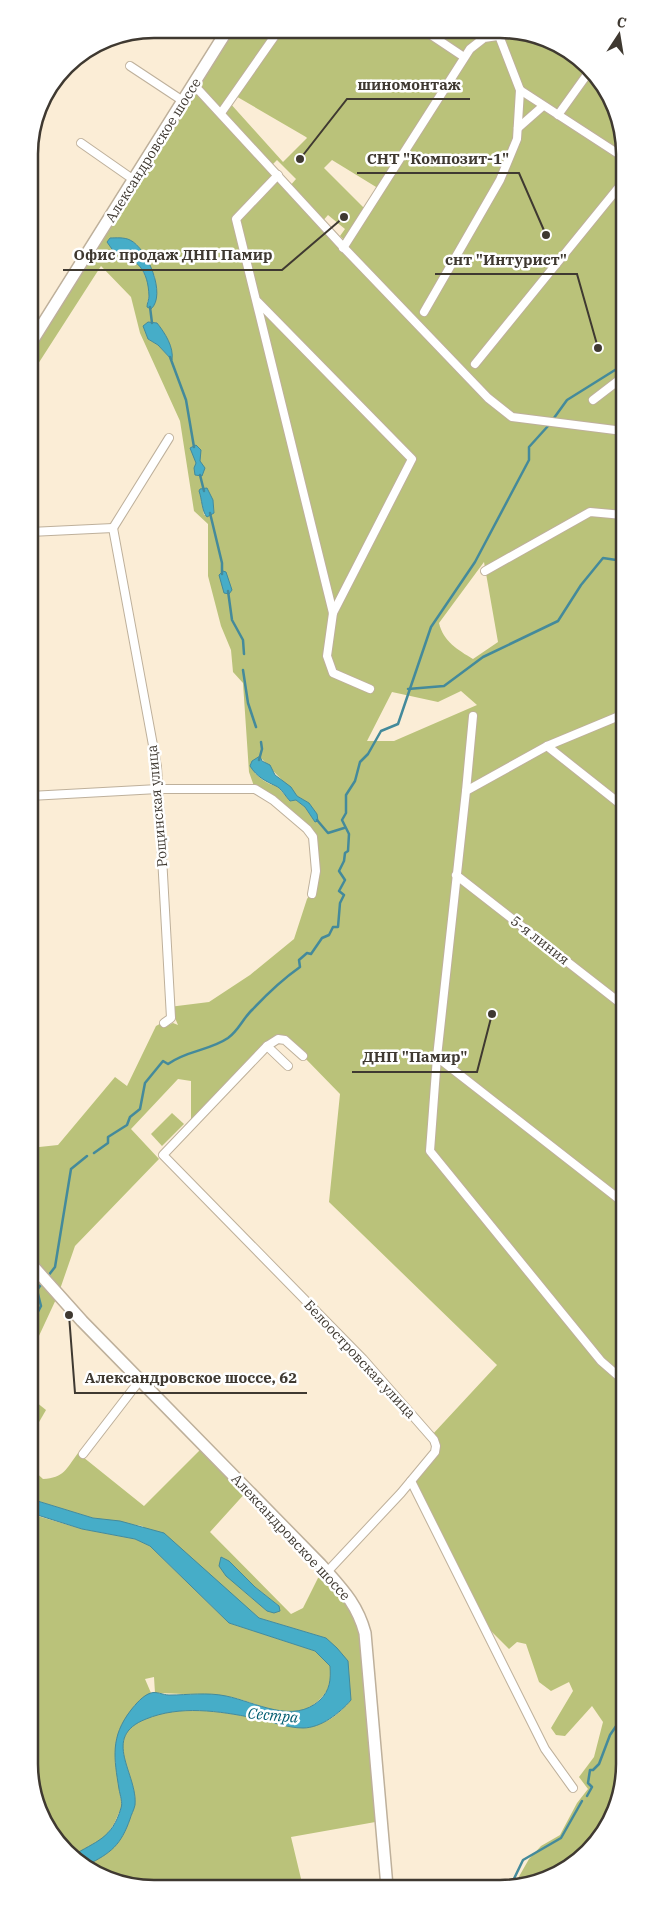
<svg xmlns="http://www.w3.org/2000/svg" width="654" height="1918" font-family="'IBM Plex Serif',serif">
<rect width="100%" height="100%" fill="#fbedd6"/>
<g fill="#bac27a" fill-rule="evenodd">
<path d="M228,29l297,2 64,34 34,64 2,1644c-3,12 -4,29 -10,41 -19,37 -57,73 -102,73l16,-28 12,-13 19,-11 17,-32 11,-14 -9,-12 15,-20 9,-35 -11,-16 -27,30 -9,-1 -5,-7 22,-37 -4,-9 -18,9 -12,-9 -13,-38 -9,-2 -8,7 -29,-29 -67,-139 22,-29 -3,-17 65,-70 -168,-163 11,-108 -37,-38 -25,-17 -87,88v-46l-13,-2 -47,50 28,30 -84,87 -17,49 -27,58 -1,-205 28,-3 57,-68 12,9 29,-60 11,-6v6l6,-3 5,2 -3,-7 -4,-1 -2,-10 40,-5 41,-27 44,-36 13,-40 6,-9v-53l-58,-48 -6,-17 -6,-89 -10,-11 -2,-22 -10,-24 -13,-50v-52l-14,-13 -14,-90 -40,-88 -9,-36 -30,-31 -72,112v-31zM234,95l72,42 1,1 -24,24 -54,-60zM277,160l19,19 -7,8 -19,-20zM332,160l49,30 -14,21 -43,-43zM328,215l17,14 -5,7 10,10 -4,4 -25,-27zM110,238l20,2 8,6 9,15 8,16 -3,32 -5,-6c7,-15 -4,-38 -18,-47 -4,-2 -11,-3 -15,-4zM148,322l9,1 2,3 13,34 -14,-15 -10,-6zM200,489l13,11 1,13 -10,2zM484,562l14,80 -25,17c-15,-9 -30,-18 -34,-36zM461,691l16,14 -83,36h-27l25,-49 46,10zM260,757l37,39 12,7 6,19 -10,-15 -9,-7 -6,1 -13,-15c-11,-2 -21,-10 -27,-20l2,-5z"/>
<path d="M172,1113l12,11 -22,22 -11,-12z"/>
<path d="M31,1398l15,12 -15,26z"/>
<path d="M204,1446l44,44 -38,42 81,82 12,-6 15,-30 11,-4 31,42 21,205 -90,16 12,50h-174l-42,-22c24,-13 34,-20 42,-45 2,-5 5,-10 6,-15 3,-31 -35,-68 10,-86 34,-14 74,-8 109,-1 22,5 44,11 67,5 12,-3 22,-14 30,-23l-25,-62 -67,-20 -44,-37 -73,-55 -49,-8 -62,-19v-31l12,11c21,-1 23,-10 35,-26l66,53zM239,1587h16l24,19 -12,5z"/>
<path d="M31,1514l51,15 53,10 15,7 79,77 86,28 15,15c2,15 0,24 -11,34 -28,27 -64,-1 -95,-4 -23,-2 -47,-2 -69,-3l-1,-16 -9,2 6,14 -17,13 -19,54 7,46 -8,18 -11,16 -31,16 -7,-3 -34,-64z"/>
</g>
<g fill="#46adc8" stroke="#448a9b">
<path d="M110,238c6,0 14,-1 20,2 17,8 37,55 21,69l-4,-2c0,-4 2,-7 2,-11 -1,-26 -11,-37 -35,-44l-7,-10z"/>
<path d="M148,322l9,1c8,10 17,24 15,37l-14,-15 -10,-6 -5,-13z"/>
<path d="M196,445l5,5 -1,11 5,7 -3,8 -7,-1 -1,-7 2,-5 -6,-15z"/>
<path d="M207,488l6,12 1,13 -7,4c-5,-5 -5,-18 -8,-26l1,-2z"/>
<path d="M223,571l3,1 6,18 -3,4 -5,-1 -5,-18z"/>
<path d="M260,756l2,5 8,4 5,10 16,12 6,9 12,7 8,11 1,7 -3,1 -10,-15 -9,-7 -6,1c-4,-4 -9,-13 -14,-15 -11,-5 -19,-9 -26,-20l2,-5z"/>
<path d="M31,1499l62,19 27,3 44,12 95,85 67,20 11,10 11,13 3,39c-11,13 -30,28 -48,28 -16,0 -33,-7 -49,-10 -35,-7 -74,-13 -108,1 -46,18 -8,55 -11,86 -1,5 -4,10 -5,14 -9,26 -19,34 -43,46l-15,-9c24,-15 40,-17 49,-48 2,-5 -1,-13 -2,-19 -5,-31 -9,-52 12,-79 4,-5 12,-15 20,-17 5,-2 12,2 18,2 19,0 38,-3 57,1 30,6 67,29 94,4 10,-10 11,-20 10,-34l-15,-15 -86,-28 -79,-77 -15,-7 -53,-10 -51,-16z"/>
<path d="M221,1557l8,4 26,26 24,19 1,5 -6,2 -7,-2 -41,-35 -7,-10z"/>
</g>
<g fill="none" stroke-linecap="round" stroke-linejoin="round">
<g stroke="#448a9b" stroke-width="2.5">
<path d="M150,307l2,16"/>
<path d="M170,357l16,43 8,47"/>
<path d="M554,418l13,-18 56,-35"/>
<path d="M200,475l4,16"/>
<path d="M210,513l12,50v11"/>
<path d="M228,591l4,29 11,20 1,14"/>
<path d="M243,670l5,33 8,24"/>
<path d="M408,689l36,-3 39,-29 75,-36 23,-36 22,-27 20,3"/>
<path d="M259,760l3,-11 -1,-7"/>
<path d="M317,820l11,13 16,-5"/>
<path d="M94,1153l14,-10v-6l19,-12 3,-8 10,-8 5,-26 18,-22 5,3c19,-14 41,-13 60,-26 11,-8 15,-20 25,-29 14,-15 30,-30 47,-42l-1,-7 8,-7 4,1 11,-16 7,-3 4,-8h5l2,-24 4,-8 -5,-4 6,-11 -6,-9 5,-10 1,-8 3,-2 1,-17 -7,-14 4,-7v-18l9,-14 5,-19 8,-8 13,-23 17,-7 33,-97 44,-65 54,-102v-13l19,-21"/>
<path d="M48,1276l7,-9 16,-98 16,-13"/>
<path d="M31,1325l10,-19 -4,-16 6,-8"/>
<path d="M587,1796l5,-9 -4,-4 2,-13h3l6,-6 11,-29 15,-22"/>
<path d="M510,1887l13,-27 38,-22 21,-37"/>
</g>
<g stroke="#beb09b" stroke-width="10">
<g id="street">
<path d="M425,31l39,26"/>
<path d="M498,33l22,57 103,67"/>
<path d="M130,66l53,35"/>
<path d="M194,85l152,165 142,148 24,19 111,14"/>
<path d="M221,113l58,-83"/>
<path d="M558,115l33,-46"/>
<path d="M518,128l25,-22"/>
<path d="M81,143l53,37"/>
<path d="M278,175l-42,44 97,394 -6,43 6,17 37,16"/>
<path d="M343,248l127,-199 14,-11 28,-4"/>
<path d="M258,302l154,157 -79,154"/>
<path d="M424,312l76,-132 17,-41 3,-49"/>
<path d="M475,364l148,-182"/>
<path d="M593,400l30,-23"/>
<path d="M113,528l44,239 14,251 -7,5"/>
<path d="M113,528l56,-90"/>
<path d="M30,532l83,-4"/>
<path d="M485,571l105,-59 33,3"/>
<path d="M624,714l-77,32 -81,45 -29,266 -7,94 171,210 23,20"/>
<path d="M547,746l77,61"/>
<path d="M466,791l7,-75"/>
<path d="M30,796l128,-7h97l18,11 34,29 6,8 3,34 -4,23"/>
<path d="M456,875l168,131"/>
<path d="M267,1046l21,20"/>
<path d="M303,1056l-18,-16 -7,-1 -11,7 -104,109 200,204 71,81 2,6 -1,6 -34,41 -74,79"/>
<path d="M437,1057l187,146"/>
<path d="M83,1454l57,-74"/>
<path d="M411,1481l134,268 28,39"/>
</g>
</g>
<g stroke="#beb09b" stroke-width="14">
<g id="secondary">
<path d="M29,346l199,-317"/>
<path d="M31,1264l51,57 239,244c20,23 36,38 44,68l22,254"/>
</g>
</g>
<use href="#street" stroke="#fff" stroke-width="8"/>
<use href="#secondary" stroke="#fff" stroke-width="11"/>
</g>
<g text-anchor="middle" dominant-baseline="central" stroke-width="5" stroke-linejoin="round" paint-order="stroke">
<g font-size="14" fill="#3f3931" stroke="#fff">
<text transform="translate(153 150) rotate(-58)">Александровское шоссе</text>
<text transform="translate(157 806) rotate(-95)">Рощинская улица</text>
<text transform="translate(540 940) rotate(38)">5-я линия</text>
<text transform="translate(360 1359) rotate(47)">Белоостровская улица</text>
<text transform="translate(291 1537) rotate(47)">Александровское шоссе</text>
</g>
<g font-size="15" font-style="italic" fill="#005c6f" stroke="#fff">
<text transform="translate(273 1715) rotate(5)">Сестра</text>
</g>
</g>
<path d="M0 0H654V1918H0ZM154 38H500A116 116 0 0 1 616 154V1764A116 116 0 0 1 500 1880H154A116 116 0 0 1 38 1764V154A116 116 0 0 1 154 38Z" fill="#fff" fill-rule="evenodd"/>
<path fill="none" stroke="#3f3931" stroke-width="2.5" d="M154 38H500A116 116 0 0 1 616 154V1764A116 116 0 0 1 500 1880H154A116 116 0 0 1 38 1764V154A116 116 0 0 1 154 38Z"/>
<path fill="none" stroke="#3f3931" stroke-width="2" d="M300 159L347 99H470M546 235L519 173H357M344 217L282 270H63M598 348L577 274H435M492 1014L477 1072H352M69 1315L75 1393H307"/>
<g fill="#3f3931" stroke="#fff" stroke-width="2">
<circle cx="300" cy="159" r="5"/>
<circle cx="546" cy="235" r="5"/>
<circle cx="344" cy="217" r="5"/>
<circle cx="598" cy="348" r="5"/>
<circle cx="492" cy="1014" r="5"/>
<circle cx="69" cy="1315" r="5"/>
</g>
<g font-size="15" text-anchor="middle" font-weight="bold" fill="#3f3931" stroke="#fff" stroke-width="5" stroke-linejoin="round" paint-order="stroke">
<text x="409" y="90">шиномонтаж</text>
<text x="438" y="164">СНТ "Композит-1"</text>
<text x="173" y="260">Офис продаж ДНП Памир</text>
<text x="506" y="265">снт "Интурист"</text>
<text x="415" y="1062">ДНП "Памир"</text>
<text x="191" y="1383">Александровское шоссе, 62</text>
</g>
<g transform="translate(619 35) rotate(12)" stroke="#ffffff" stroke-width="4" paint-order="stroke">
<path d="M0-4L9 19L0 12L-9 19Z" fill="#3f3931"/>
<text y="-8" font-size="14" font-weight="bold" text-anchor="middle" fill="#3f3931">С</text>
</g>
</svg>
